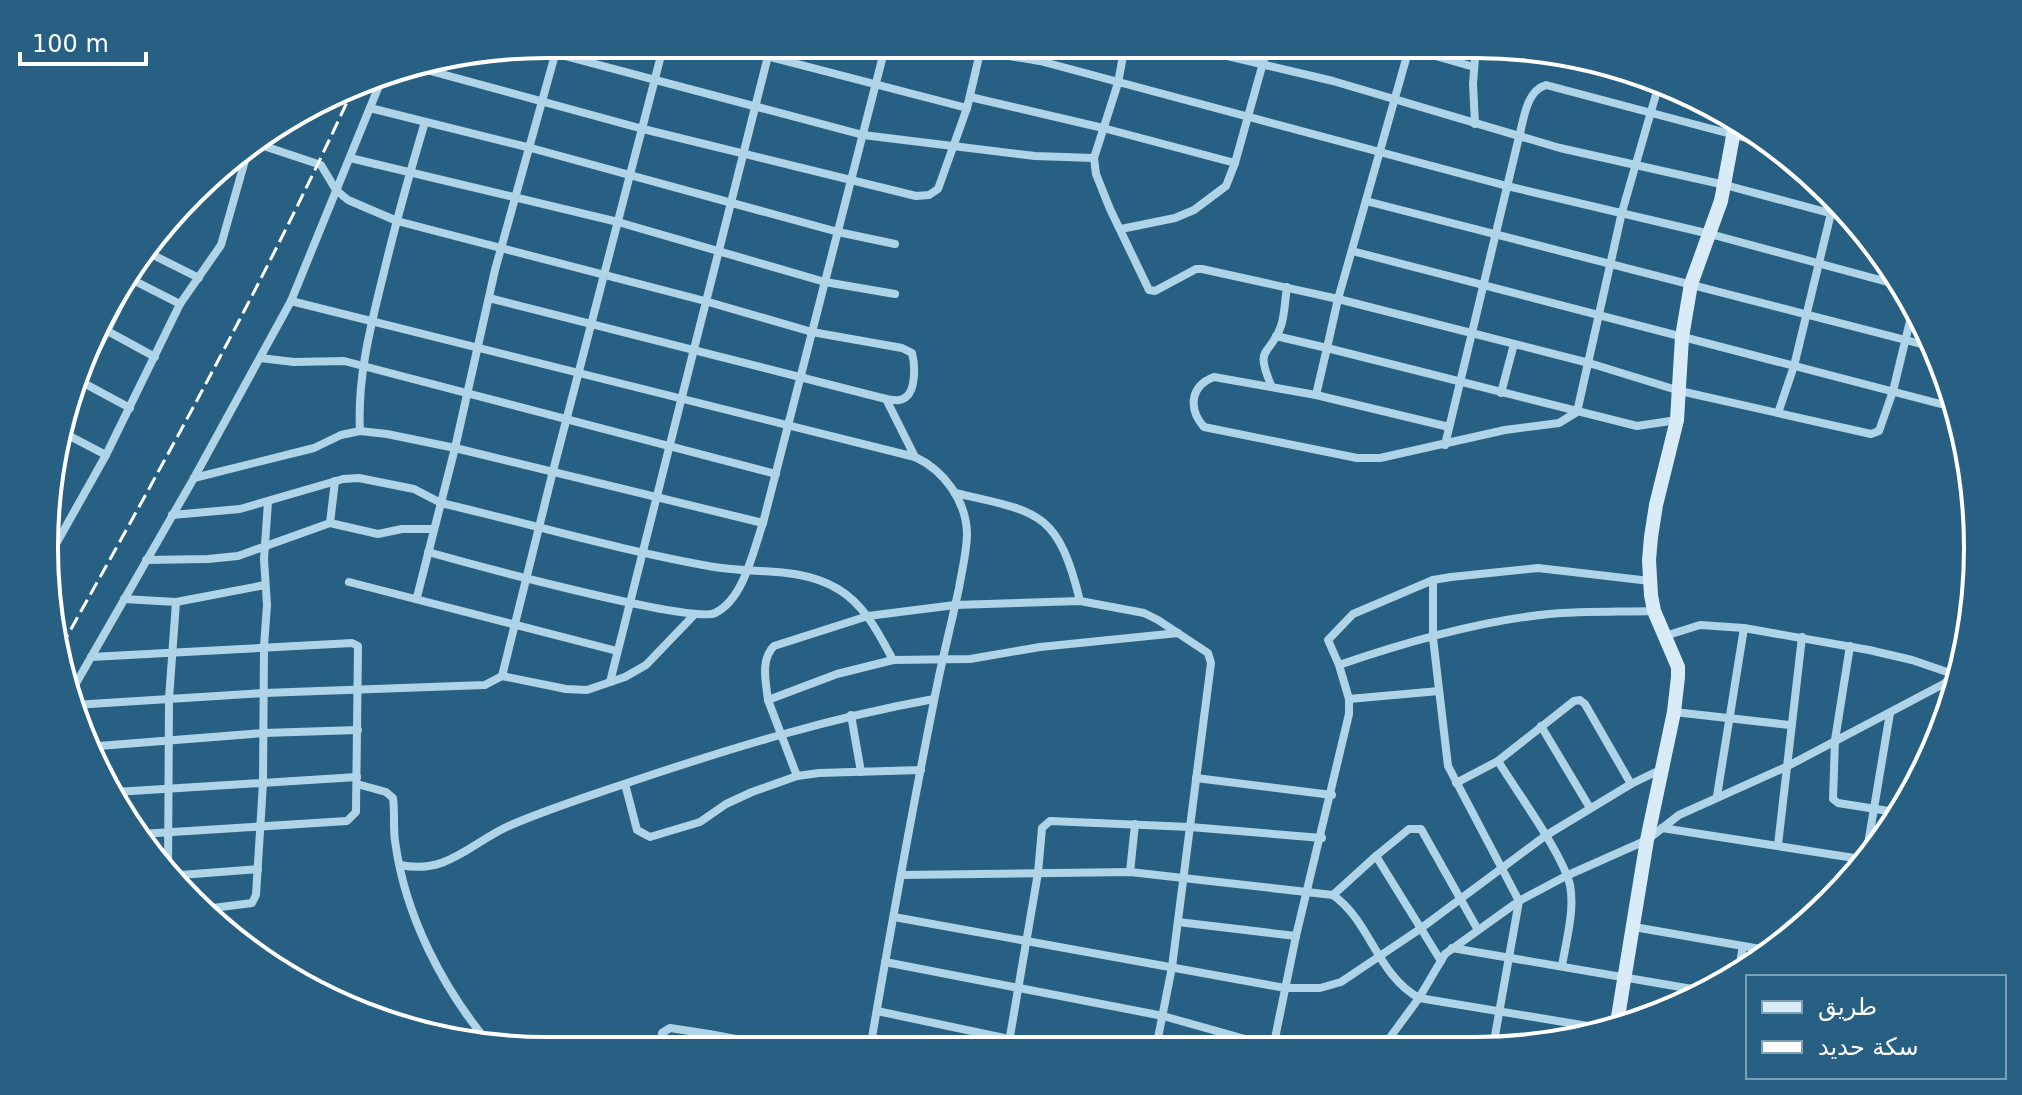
<svg xmlns="http://www.w3.org/2000/svg" width="2022" height="1095" font-family="'DejaVu Sans',Cairo,sans-serif">
<rect width="100%" height="100%" fill="#276082"/>
<g fill="none" stroke-linecap="round" stroke-linejoin="round">
<g stroke="#afd3e7" stroke-width="8">
<path d="M720,44l247,64"/>
<path d="M938,44c34,8 68,11 102,17l467,125 203,48 185,50"/>
<path d="M1125,45l-7,38 -24,75 2,16 14,35 39,81 6,1 41,-22h6l136,30 251,64 91,28 191,43 8,-3 14,-40 18,-74"/>
<path d="M1181,45l152,36 227,67 165,37 123,33"/>
<path d="M1397,45l77,22"/>
<path d="M1410,45l-72,254 -11,49 310,78 40,-6"/>
<path d="M531,47l332,88 172,21 59,2"/>
<path d="M412,66l231,63 273,67 13,-1 9,-6 29,-81 15,-64"/>
<path d="M970,97l133,31 132,35"/>
<path d="M370,108l161,40 307,84 57,12"/>
<path d="M1475,124l-2,-40 3,-39"/>
<path d="M252,142l69,23 15,25 12,10 49,21 308,80 107,31 90,16 10,5c3,11 4,37 -6,44 -6,5 -13,3 -20,2l-397,-101"/>
<path d="M350,158l268,64 207,60 70,12"/>
<path d="M1366,201l559,144"/>
<path d="M1121,229l54,-11 19,-8 32,-24 9,-23 33,-118"/>
<path d="M1352,251l604,157"/>
<path d="M147,252l52,26"/>
<path d="M125,276l55,28"/>
<path d="M291,301l624,156c29,13 51,44 52,76 0,18 -5,37 -8,55 -8,38 -18,75 -25,113 -23,115 -44,232 -64,348"/>
<path d="M102,328l53,29"/>
<path d="M1276,336l51,12 -11,47 133,32"/>
<path d="M260,358l34,4 50,-1 432,113"/>
<path d="M78,380l52,28"/>
<path d="M81,382l70,-138"/>
<path d="M1271,385c-17,-40 -1,-28 10,-59 4,-12 4,-27 6,-39"/>
<path d="M1501,393l13,-49"/>
<path d="M1316,395l-102,-18c-24,9 -26,32 -10,50l153,31h23l125,-28 54,-7 18,-11 45,-200 37,-128"/>
<path d="M886,399l29,58"/>
<path d="M1778,413l16,-47 39,-161"/>
<path d="M60,431l46,24"/>
<path d="M360,431c-3,-54 11,-106 24,-159 12,-50 26,-100 41,-150"/>
<path d="M1445,445l74,-308c5,-18 7,-46 27,-52l215,57"/>
<path d="M194,478l120,-30 27,-13 19,-4 27,3 68,14 308,75"/>
<path d="M955,493c84,19 103,18 125,108"/>
<path d="M172,515l68,-6 103,-30 16,-1 55,11 27,14c90,21 181,48 273,64 41,7 85,-1 124,22 27,16 41,45 55,71"/>
<path d="M330,523l5,-42"/>
<path d="M428,552c39,11 263,72 287,61 29,-14 38,-62 48,-90l123,-479"/>
<path d="M47,560l59,-105 74,-151 41,-59 29,-102"/>
<path d="M146,560l62,-1 30,-3 92,-33 48,11 24,-5h32"/>
<path d="M1433,580v58l15,128 71,135 -26,146"/>
<path d="M349,582l268,69"/>
<path d="M417,597l38,-149 40,-178 63,-226"/>
<path d="M124,599l52,3 89,-17"/>
<path d="M1665,636l35,-11 44,3 125,22 43,10 41,14"/>
<path d="M1850,646l-15,94 -2,59 5,4 63,10"/>
<path d="M91,657l261,-14 6,3 -2,166 -9,9 -206,13"/>
<path d="M1339,665l-11,-25 25,-26 80,-34 18,-3 87,-9 112,13"/>
<path d="M502,676l64,13 21,1 38,-13 21,-12 49,-51"/>
<path d="M610,682l158,-626"/>
<path d="M71,692l123,-214 97,-177 94,-230"/>
<path d="M1349,699l90,-8"/>
<path d="M1944,699l2,-17"/>
<path d="M768,700c-2,-18 -8,-40 6,-54l94,-30 87,-11 125,-4 64,12 14,7 50,33 3,10 -39,304 -16,81"/>
<path d="M74,705l190,-12 221,-8 17,-9 51,-205 111,-427"/>
<path d="M1674,712l116,13"/>
<path d="M851,715l10,57"/>
<path d="M1541,726l49,82"/>
<path d="M86,747l178,-14 94,-3"/>
<path d="M1498,761c19,31 64,92 72,124 5,25 -4,56 -8,81"/>
<path d="M921,770l-102,3 -22,3 -29,-76 69,-26 56,-14 77,-1 70,-12 138,-14"/>
<path d="M1196,778l136,17"/>
<path d="M1456,783l42,-22 76,-60 6,-1 5,4 46,80"/>
<path d="M357,784l29,8 7,6c2,15 0,29 2,43 10,75 48,148 96,205"/>
<path d="M625,784l12,46 13,7 50,-15 26,-18 26,-12 45,-16"/>
<path d="M115,792l242,-15"/>
<path d="M1717,796l27,-168"/>
<path d="M1662,828l205,32"/>
<path d="M1778,845l24,-208"/>
<path d="M1376,856l33,-27h12l57,101"/>
<path d="M1865,862l25,-149"/>
<path d="M400,865c48,10 70,-22 111,-40 42,-18 87,-32 131,-47 96,-32 192,-61 292,-79"/>
<path d="M1130,872l5,-48"/>
<path d="M901,875l229,-3 203,23c37,26 45,81 86,103l193,32"/>
<path d="M167,876l91,-7"/>
<path d="M168,878l1,-179 7,-97"/>
<path d="M1333,895l43,-39 65,105"/>
<path d="M205,909l47,-6 4,-8 7,-112 1,-137 3,-41 -3,-46 4,-57"/>
<path d="M894,917l391,71h35l21,-6 79,-53 125,-93 86,-52 31,-15"/>
<path d="M1178,922l118,14"/>
<path d="M1634,927l138,24"/>
<path d="M1452,948l252,43"/>
<path d="M885,962l278,54 110,31"/>
<path d="M1738,974l5,-28"/>
<path d="M877,1011l175,37"/>
<path d="M1389,1039l34,8"/>
<path d="M1383,1047l36,-49 26,-44 74,-53 47,-25 81,-36 32,-25 107,-48 165,-87"/>
<path d="M1008,1048l30,-175 4,-45 8,-7 140,6 132,11"/>
<path d="M1273,1048l23,-112 53,-222v-15l-10,-34c67,-23 140,-44 210,-51 35,-3 71,-2 105,-3"/>
<path d="M659,1049l3,-16 8,-5 39,6"/>
<path d="M707,1049l2,-15 81,15"/>
</g>
<path stroke="#d9ebf6" stroke-width="14" d="M1616,1029l31,-189 27,-128 4,-35v-10l-24,-56 -3,-16 -2,-35 2,-23 5,-32 21,-85 5,-83 9,-53 30,-83 15,-81"/>
<path stroke="#fff" stroke-width="3" stroke-dasharray="14 6" stroke-linecap="butt" d="M61,647c103,-184 205,-368 293,-560"/>
</g>
<path d="M0 0H2022V1095H0ZM547 58H1475A489 489 0 0 1 1964 547V548A489 489 0 0 1 1475 1037H547A489 489 0 0 1 58 548V547A489 489 0 0 1 547 58Z" fill="#276082" fill-rule="evenodd"/>
<path fill="none" stroke="#fff" stroke-width="4" d="M547 58H1475A489 489 0 0 1 1964 547V548A489 489 0 0 1 1475 1037H547A489 489 0 0 1 58 548V547A489 489 0 0 1 547 58Z"/>
<rect x="1746" y="975" width="260" height="104" fill="#276082" stroke="#7da0b4" stroke-width="2"/>
<rect x="1762" y="1001" width="40" height="12" fill="#d9ebf6" stroke="#7da0b4" stroke-width="2"/>
<text x="1818" y="1015" font-size="24" fill="#ffffff">طريق</text>
<rect x="1762" y="1041" width="40" height="12" fill="#ffffff" stroke="#7da0b4" stroke-width="2"/>
<text x="1818" y="1055" font-size="24" fill="#ffffff">سكة حديد</text>
<path d="M20 52v12h126v-12" fill="none" stroke="#ffffff" stroke-width="4"/>
<text x="32" y="52" font-size="24" fill="#ffffff" stroke="#276082" stroke-width="6" paint-order="stroke">100 m</text>
</svg>
